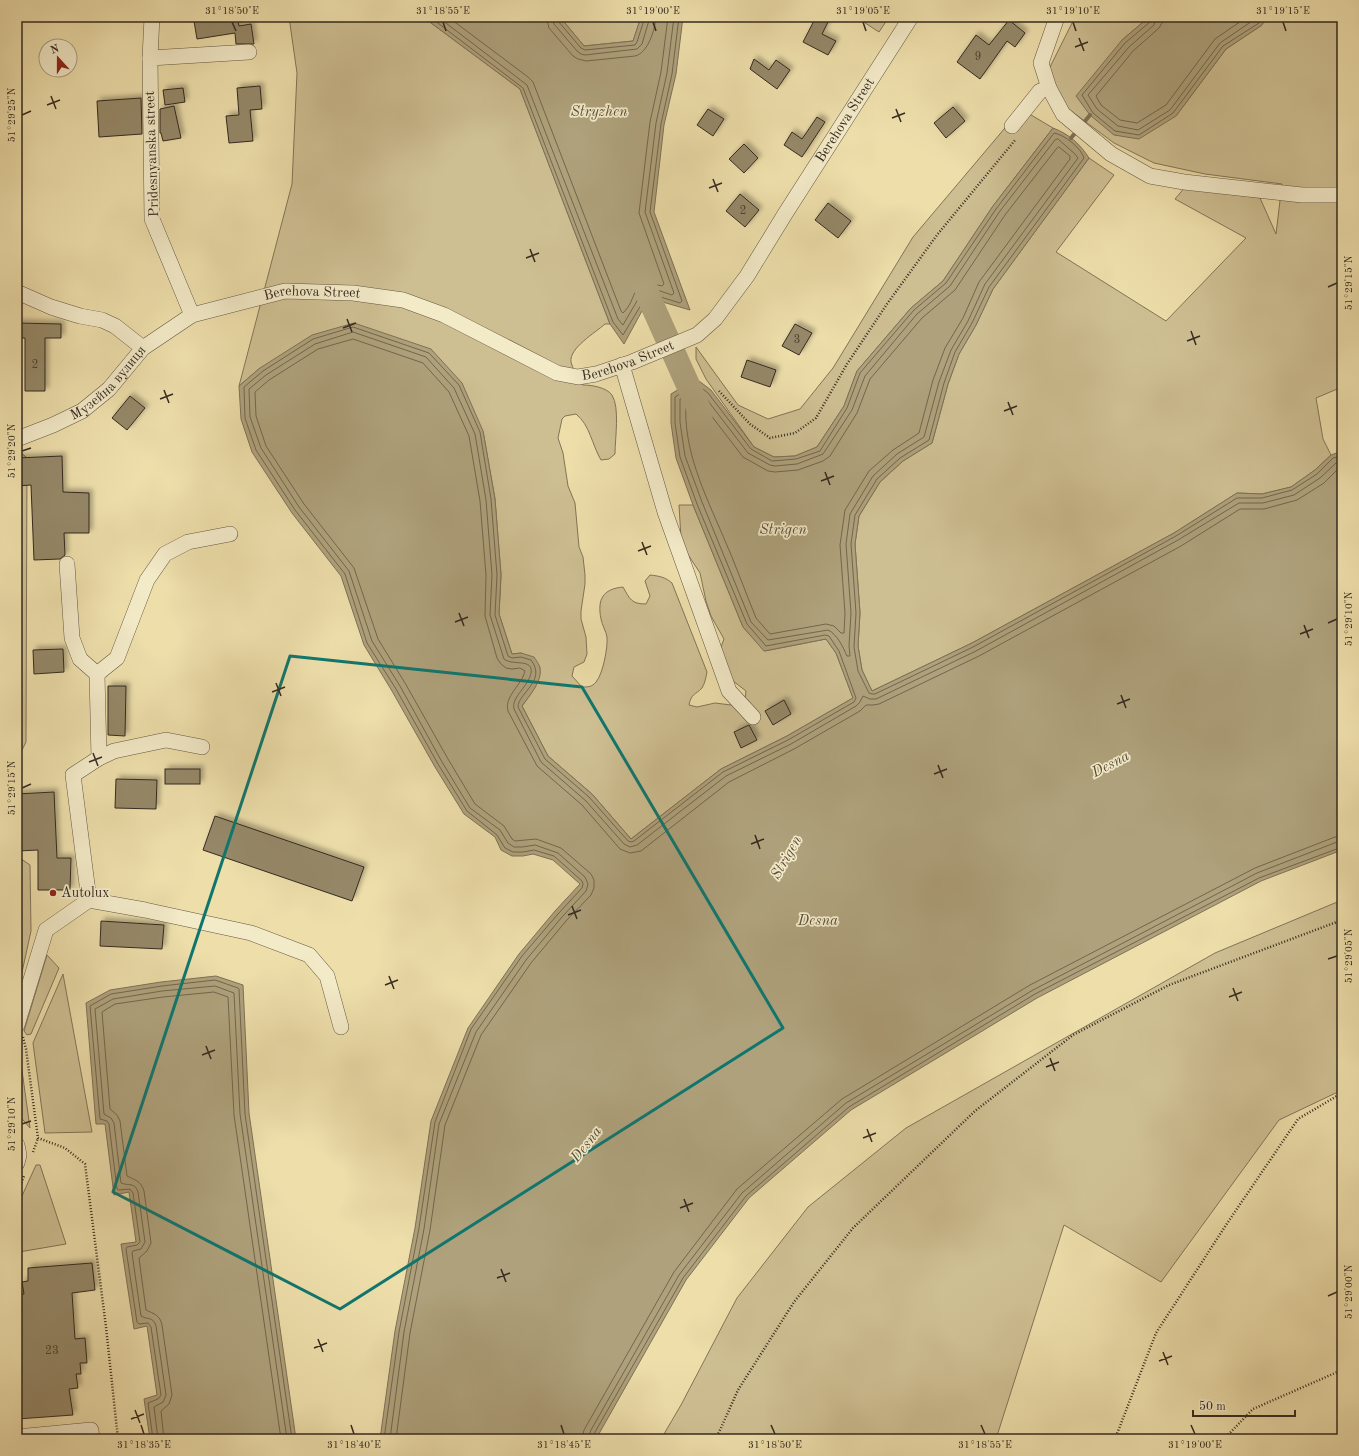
<svg xmlns="http://www.w3.org/2000/svg" width="1359" height="1456" font-family="'Old Standard TT',serif">
<defs>
<filter id="shadow"><feDropShadow dx="3.5" dy="-3.5" stdDeviation="2" flood-color="#0004"/></filter>
</defs>
<rect width="100%" height="100%" fill="#eddeaa"/>
<filter id="stains"><feTurbulence type="fractalNoise" baseFrequency=".005" numOctaves="4"/><feColorMatrix values="0 0 0 0 .2 0 0 0 0 .09 0 0 0 0 .02 0 0 0 .5 -.17"/></filter>
<radialGradient id="worn" r=".72"><stop offset=".6" stop-color="#630" stop-opacity="0"/><stop offset="1" stop-color="#630" stop-opacity=".3"/></radialGradient>
<g fill="#cebf92" stroke="#827458">
<path d="M289,17h134l97,72 90,235h-5c-10,9 -36,24 -34,38 2,8 8,16 12,23 8,0 23,2 29,10 8,13 3,43 3,59l-6,5 -8,1c-9,-15 -11,-35 -25,-46l-11,2 -3,3 -4,19 5,15 5,33 7,17 4,44 4,10 2,18v9l-4,27v8l5,18 1,17 -3,8 -10,5 -2,9 10,11c6,0 10,0 14,-5 7,-8 12,-35 11,-45 -1,-6 -5,-12 -6,-18 -4,-20 2,-30 22,-32 7,12 8,17 23,17l4,-8 -5,-15 5,-6c9,1 15,2 22,8l35,89c-1,5 -2,11 -5,16 -7,7 -11,6 -13,17l8,2 18,-4 16,2 14,-6 1,-8 -18,-14 -10,-22 6,-16 -13,-23 -5,-15 -6,-28 -13,-20 -6,-15 -2,-33h14l50,122 22,24 61,-12 10,14 17,45 -66,38 -66,33 -90,70 -39,-45 -44,-38 -26,-50c9,-12 18,-24 18,-39l-19,-14 -9,1 -13,-40 2,-39 -6,-76 -12,-68 -223,-63 -21,18 53,-202 5,-111z"/>
<path d="M560,17h81l-8,24 -49,5z"/>
<path d="M856,17h33l-10,15z"/>
<path d="M1075,17h74l-27,23 54,76 50,-67 36,-24 4,-8h76v370l-26,11 7,41 8,16 -16,15 -24,17 -29,7 -25,-1 -63,40 -202,110 -100,48 -10,-21 -4,-24 2,-33 -5,-69 4,-28 21,-34 23,-21 29,-18 16,-59 11,-30 17,-29 17,-36 96,-131 25,17 -58,77 110,69 80,-83 -71,-39 12,-14 73,13 16,36 6,-50 -77,-10 -51,-11 -40,-20 -47,-35 -19,-37z"/>
<path d="M1021,109l32,19 -60,78 -50,75 -32,27 -54,63 -13,35 -27,41 -22,9 -21,1 -20,-10 -48,-68 -10,-20v-12l42,58 30,14 32,-10 33,-41 80,-131z"/>
<path d="M17,449l10,9 -1,284 -9,18z"/>
<path d="M17,856l13,9 1,66 -14,64z"/>
<path d="M1342,900v190l-63,30 -118,162 -97,-57 -68,214h-335l20,-34 56,-107 71,-91 98,-79 309,-175z"/>
<path d="M47,955l12,13 -28,66 -4,1 -3,-4z"/>
<path d="M63,974l29,158 -47,1 -12,-90z"/>
<path d="M20,1056l10,72 -13,-15v-54z"/>
<path d="M36,1165h4l1,3 25,76 -47,8 -2,-12v-33z"/>
</g>
<g fill="#aea17b" stroke="#7e7156">
<path d="M423,17h137l24,29 49,-5 8,-24h42l-7,57 -12,51 -10,87 36,98 -41,-12 -25,46 -14,-20 -90,-235z"/>
<path d="M1149,17h117l-4,8 -36,24 -50,67 -37,23 -25,-4 -24,-20 -14,-19 46,-56z"/>
<path d="M1053,128c16,6 27,16 36,30l-96,131 -17,36 -17,29 -11,30 -16,59 -29,18 -23,21 -21,34 -4,28 5,69 -2,33 4,24 10,21 100,-48 202,-110 63,-40 25,1 29,-7 24,-17 16,-15 11,-4v399l-81,31 -224,117 -186,112 -102,88 -63,82 -90,159h-216l15,-108 20,-103 16,-107 37,-93 51,-74 36,-43 25,-27 -27,-24 -20,-6 -10,2h-11l-11,-6 -6,-13 -31,-23 -29,-47 -43,-76 -28,-46 -23,-69 -49,-63 -40,-61 -11,-33 -2,-33 21,-18 52,-33 42,-12 77,26 31,34 21,48 12,68 6,76 -2,39 13,40 9,-1 13,4c2,3 4,6 5,8 6,14 -10,31 -17,41l26,50 44,38 39,45 90,-70 66,-33 66,-38 -17,-45 -10,-14 -62,12 -21,-24 -50,-122 -17,-47 -5,-35v-29l16,-10 12,-3 12,9 43,57 20,10 21,-1 22,-9 27,-41 13,-35 54,-63 32,-27 50,-75z"/>
<path d="M216,976l27,9 6,128 47,326h-146l-6,-40 13,-4 -10,-69 -13,3 -13,-85 15,-2 -7,-50 -15,3 -9,-71h-9l-10,-121 24,-13 51,-8z"/>
</g>
<g fill="none" stroke-linecap="round" stroke-linejoin="round">
<g stroke="#72664d" stroke-width="1">
<path d="M430,17l93,71 90,234 10,13 24,-40 4,-1 29,9 2,-2 -32,-89 11,-88 11,-50 7,-57"/>
<path d="M438,17l89,68 91,234 5,6 18,-31c8,-9 21,-2 31,1l2,-2 -29,-81 11,-89 11,-50 7,-56"/>
<path d="M448,17l80,60 5,5 88,229 2,2c16,-15 6,-36 39,-27l2,-2 -25,-71 11,-91 11,-50 7,-55"/>
<path d="M546,17l3,11 24,28 5,3 8,2 49,-5c13,-3 20,-26 21,-39"/>
<path d="M552,17l2,7 23,27 4,3 4,1 52,-6 5,-5 8,-27"/>
<path d="M557,17l1,4 23,27 4,2 50,-5 2,-3 8,-25"/>
<path d="M1151,17l-1,5 -25,21 -43,52 11,18 22,18 24,4 34,-22 50,-67 36,-23 3,-6"/>
<path d="M1156,17l-2,8 -25,22 -41,48 9,14 21,17 20,4 32,-20 50,-67 35,-24 1,-2"/>
<path d="M1162,17v6l-3,5 -26,23 -37,45 5,9 19,15 17,3 29,-18 49,-66 32,-22"/>
<path d="M1058,139l17,15 3,4 -93,126 -17,37 -17,29 -12,32 -15,55 -27,17 -24,22 -23,38 -4,30 5,69 -2,33 1,10h-3c-4,-9 -10,-22 -19,-26l-60,10 -17,-18 -49,-120 -17,-46 -5,-34v-23l10,-6 8,-1 7,5 43,56 22,12 5,1 22,-2 26,-10 29,-44 13,-34 52,-62 33,-28 50,-75 55,-71z"/>
<path d="M1059,147l11,9v3l-91,123 -16,36 -18,30 -12,32 -14,53 -26,17 -24,21 -24,39 -5,35 5,68 -1,20h-3l-7,-7 -8,-2 -56,10 -14,-16c-11,-27 -21,-55 -33,-82 -18,-42 -40,-86 -37,-133l9,-5 5,3 43,56 25,14 7,1 23,-2 25,-9 7,-5 27,-43 13,-34 52,-61 33,-28 50,-75 52,-67z"/>
<path d="M153,1439l-5,-36 10,-4 3,-4 -10,-68 -3,-4 -9,1 -2,-2 -11,-73 1,-2 10,-2 3,-3 -7,-49 -3,-4 -11,1 -2,-1 -8,-65 -2,-3 -7,-2 -10,-113 21,-12 51,-8 53,-6 23,8 1,1 6,125 47,325"/>
<path d="M158,1439l-4,-32 9,-5 3,-7 -10,-69c-3,-10 -9,-6 -15,-10l-9,-63 1,-2 8,-2 4,-7 -7,-50c-3,-10 -10,-6 -17,-9l-7,-60 -3,-5 -7,-4 -9,-105 18,-10 49,-8 53,-5 19,7 6,121 47,325"/>
<path d="M164,1439l-3,-28 8,-7 3,-9 -10,-70c-2,-10 -8,-11 -16,-15l-7,-52 8,-7 4,-8 -7,-52c-3,-10 -9,-11 -17,-15l-7,-55 -3,-6 -7,-6 -8,-97 13,-8 48,-7 51,-5 14,5 6,118 47,324"/>
<path d="M384,1439l15,-107 20,-104 16,-106 36,-93 51,-73 36,-42 24,-26 1,-4 -1,-3 -28,-25 -20,-6 -11,2h-10l-8,-4 -8,-13 -30,-24 -29,-47 -42,-75 -29,-46 -22,-69 -50,-64 -39,-60 -11,-32 -1,-31 19,-16 50,-32 40,-12 76,26 30,32 21,47 11,67 6,76 -2,40 13,41 4,2 9,-1 10,3c16,21 -13,33 -13,47l27,52 44,38 39,44 3,1 3,-1 89,-69 65,-32 66,-38 2,-4 -17,-47 -10,-15 -4,-1 -59,11 -19,-22 -50,-120 -17,-47 -5,-34v-26l14,-9 10,-2 9,7 43,56 21,12 24,-2 24,-8 27,-43 13,-35 54,-63 32,-27 50,-74 58,-76c11,2 27,15 30,25l-95,129 -17,36 -17,29 -11,31 -15,57 -29,18 -23,21 -22,36 -4,29 5,69 -2,34 4,24 11,22 3,1h3l98,-47 203,-111 61,-38h25l30,-8 25,-16 16,-16 9,-2"/>
<path d="M390,1439l14,-107 20,-103 15,-105 37,-92 50,-72 36,-43 24,-26 2,-7 -3,-7 -27,-24 -23,-8 -13,2h-8l-6,-4 -8,-13 -30,-22 -28,-46 -42,-76 -28,-45 -23,-70 -50,-64 -38,-59 -11,-31 -1,-28 17,-14 49,-31 38,-12 73,25 28,31 21,46 11,66 6,75 -2,40 14,44c8,7 30,-1 27,14 -2,13 -20,24 -17,36l27,53 45,39 38,43 6,3 7,-2 89,-69 65,-32 65,-38 4,-4 3,-6 7,3h6l100,-48 202,-111 61,-37h24l31,-8 26,-17 16,-15 6,-2"/>
<path d="M396,1439l14,-106 20,-103 15,-105 36,-90 50,-72 35,-42 25,-26 3,-7v-8l-3,-6 -30,-26 -25,-9 -21,2 -3,-2 -8,-13 -29,-22 -27,-45 -43,-76 -27,-44 -24,-71 -50,-64 -38,-58 -10,-30 -1,-24 14,-12 49,-31 35,-10 70,24 26,29 20,44 11,65 6,74 -1,41 12,42 4,6 5,4 6,1 8,-1 5,3c-3,14 -21,25 -17,40l29,55 45,39 38,44 10,4 11,-2 88,-69 65,-33 66,-38 6,-6h7l6,-1 100,-48 202,-110 59,-37h24l33,-9 27,-17 15,-15 3,-1"/>
<path d="M582,1439l2,-9 90,-158 63,-83 105,-90 188,-114 225,-117 80,-31 7,-1"/>
<path d="M588,1439l3,-9 88,-155 63,-82 104,-90 187,-113 224,-117 80,-31h5"/>
<path d="M593,1439l2,-7 88,-154 63,-82 103,-89 186,-113 224,-116 83,-31"/>
</g>
<path stroke="#7e7156" stroke-width="4" d="M1071,138l19,-23"/>
<path stroke="#aea17b" stroke-width="24" d="M639,267l10,31 52,116"/>
</g>
<g fill="#958867" stroke="#352a1f" filter="url(#shadow)">
<path d="M223,17h14l2,9 12,-2 3,20h-18l-1,-11 -38,6 -3,-18z"/>
<path d="M816,17h7l6,3 -7,14 14,7 -8,14 -25,-13z"/>
<path d="M1009,20l16,13 -10,14 -8,-6 -27,38 -23,-17 19,-27 13,10z"/>
<path d="M754,59l15,11 7,-10 14,10 -13,19 -27,-20z"/>
<path d="M260,86l2,23 -12,1 3,31 -24,2 -3,-27 13,-1 -2,-27z"/>
<path d="M183,88l2,14 -20,3 -2,-15z"/>
<path d="M141,98l1,36 -43,3 -2,-36z"/>
<path d="M174,106l7,32 -18,3 -2,-8h-1v-24z"/>
<path d="M953,107l12,14 -19,17 -12,-15z"/>
<path d="M708,109l16,10 -11,17 -16,-11z"/>
<path d="M817,117l8,5 -23,35 -18,-12 8,-13 10,7z"/>
<path d="M744,144l14,14 -14,15 -15,-14z"/>
<path d="M740,194l19,16 -14,17 -19,-16z"/>
<path d="M828,203l23,18 -13,17 -23,-18z"/>
<path d="M17,323l44,1v14h-16v53h-20v-53h-8z"/>
<path d="M795,324l17,9 -13,22 -17,-9z"/>
<path d="M747,360l29,10 -6,17 -29,-10z"/>
<path d="M130,396l15,12 -18,22 -15,-12z"/>
<path d="M62,456l1,36 26,1v40h-25l1,22 -5,4 -26,1 -3,-75 -14,1v-28z"/>
<path d="M63,649l1,23 -30,2 -1,-24z"/>
<path d="M108,686h18l-1,50 -17,-1z"/>
<path d="M784,700l7,14 -18,11 -8,-14z"/>
<path d="M749,725l8,15 -16,8 -7,-16z"/>
<rect x="165" y="769" width="35" height="15"/>
<path d="M116,779l41,1 -1,29 -41,-1z"/>
<path d="M54,792l3,66h14l-1,32h-32v-40l-20,1 -1,-57z"/>
<path d="M215,816l149,51 -12,34 -149,-51z"/>
<path d="M101,921l63,4 -2,24 -62,-3z"/>
<path d="M92,1263l3,27 -23,3 3,46 10,-1 2,25h-7l1,11h-5l2,14 -9,1 4,26 -56,4v-114l2,-1 -2,-9 7,-1 -2,-12 6,-1v-13z"/>
</g>
<g fill="none" stroke-linecap="round" stroke-linejoin="round">
<g stroke="#635742" stroke-width="16">
<g id="minor">
<path d="M1057,17l-16,46 8,25 14,26 48,40 39,22 34,6 118,13h40"/>
<path d="M150,58l2,-41"/>
<path d="M1012,126l28,-35 9,-3"/>
<path d="M17,292l34,15 29,9 22,4 13,6 28,22"/>
<path d="M192,315l-40,-96 -2,-161 99,-6"/>
<path d="M622,365l43,147 64,179 24,26"/>
<path id="s1" d="M17,439l36,-14 29,-14 27,-22 34,-41 49,-33 93,-24 68,2 50,7 41,15 113,58 21,4 18,-3 36,-12 65,-27 18,-16 32,-43 38,-62 126,-197"/>
<path d="M67,564l5,74 8,21 17,15 2,84"/>
<path d="M97,674l20,-16 30,-78 18,-26 23,-12 42,-8"/>
<path d="M89,900l-16,-125 26,-17 15,-7 52,-11 36,7"/>
<path d="M17,1025l29,-95 43,-30 56,10 106,23 58,22 18,21 14,51"/>
<path d="M17,1145l2,10 -2,8"/>
<path d="M17,1437l74,-7 1,9"/>
</g>
</g>
<g stroke="#352a1f" stroke-width="2.5" stroke-dasharray="1 2" stroke-linecap="butt">
<path d="M719,391l31,33 20,14 25,-5 21,-15 31,-54 40,-60 50,-69 79,-96"/>
<path d="M23,1037l3,12 12,89 27,10 20,16 21,163 12,112"/>
<path d="M33,1152l5,-14"/>
<path d="M17,1194l7,-18"/>
<path d="M716,1439l22,-49 56,-88 59,-74 122,-117 98,-76 96,-50 173,-65"/>
<path d="M1115,1439l41,-106 70,-108 72,-106 44,-26"/>
<path d="M1224,1439l29,-30 89,-39"/>
</g>
<use href="#minor" stroke="#f3eac8" stroke-width="15"/>
</g>
<path fill="none" stroke="#0f766e" stroke-width="3" stroke-linejoin="round" d="M290,656l292,31 201,341 -443,281 -227,-117z"/>
<path fill="none" stroke="#352a1f" stroke-width="1.5" d="M232,22l4,9M443,22l3,9M653,22l3,9M863,22l3,9M1073,22l3,9M1283,22l3,9M1079,38l5,13M1075,47l13,-5M51,96l5,13M47,105l13,-5M896,109l5,13M22,115l9,-4M892,118l13,-5M713,179l5,13M709,188l13,-5M530,249l5,13M526,258l13,-5M1328,287l9,-4M347,319l5,13M343,328l13,-5M1191,331l5,14M1187,341l13,-5M164,390l5,13M160,399l13,-5M1008,402l5,13M1004,411l13,-5M22,451l9,-3M825,472l5,13M821,481l13,-5M642,542l5,13M638,551l13,-5M459,613l5,13M455,622l13,-5M1328,623l9,-4M1304,625l5,13M1300,634l13,-5M276,683l5,13M272,692l13,-5M1121,695l5,13M1117,704l13,-5M93,753l5,13M89,762l13,-5M938,765l5,13M934,774l13,-5M22,788l9,-4M755,835l5,14M751,844l13,-5M572,906l5,13M568,915l13,-5M1328,959l9,-3M389,976l5,13M385,985l13,-5M1233,988l5,13M1229,997l13,-5M206,1046l5,13M202,1055l13,-5M1050,1058l5,13M1046,1067l13,-5M22,1124l9,-3M867,1129l5,13M863,1138l13,-5M684,1199l5,13M680,1208l13,-5M501,1269l5,13M497,1278l13,-5M1328,1296l9,-4M318,1339l5,13M314,1348l13,-5M1163,1352l5,13M1159,1361l13,-5M135,1410l5,13M131,1419l13,-5M141,1425l3,9M351,1425l3,9M561,1425l3,9M771,1425l4,9M981,1425l4,9M1191,1425l4,9"/>
<circle fill="#8f2418" stroke="#f3eac8" stroke-width="1.5" cx="53" cy="893" r="4"/>
<g text-anchor="middle" dominant-baseline="central" stroke-width="3.5" stroke-linejoin="round" paint-order="stroke">
<g font-size="12" fill="#4d4231">
<text x="978" y="57">9</text>
<text x="743" y="211">2</text>
<text x="797" y="340">3</text>
<text x="35" y="365">2</text>
<text x="52" y="1351">23</text>
</g>
<g font-size="14" fill="#352a1f" stroke="#f3eac8">
<text stroke="none"><textPath href="#s1" startOffset="1013">Berehova Street</textPath></text>
<text transform="translate(152 154) rotate(-92)">Pridesnyanska street</text>
<text stroke="none"><textPath href="#s1" startOffset="341">Berehova Street</textPath></text>
<text stroke="none"><textPath href="#s1" startOffset="677">Berehova Street</textPath></text>
<text stroke="none"><textPath href="#s1" startOffset="109">Музейна вулиця</textPath></text>
</g>
<g font-size="14" fill="#352a1f" stroke="#f3eac8" text-anchor="start">
<text x="61" y="893">Autolux</text>
</g>
<g font-size="15" font-style="italic" fill="#594e3b" stroke="#f3eac8">
<text x="599" y="112">Stryzhen</text>
<text x="783" y="530">Strigen</text>
<text transform="translate(1111 765) rotate(-28)">Desna</text>
<text transform="translate(787 858) rotate(-60)">Strigen</text>
<text x="818" y="921">Desna</text>
<text transform="translate(587 1145) rotate(-52)">Desna</text>
</g>
</g>
<rect width="1359" height="1456" fill="none" stroke="#eddeaa" stroke-width="44"/>
<g transform="translate(58 58) rotate(339)"><circle r="19" fill="#f3eac8" stroke="#a79d84"/>
<path d="M0-3L7 15L0 10L-7 15Z" fill="#8f2418"/>
<text y="-6" font-size="11" font-weight="bold" text-anchor="middle" fill="#352a1f">N</text>
</g>
<path d="M1193 1410v6h102v-6" fill="none" stroke="#352a1f" stroke-width="2"/>
<text x="1199" y="1410" font-size="12" fill="#352a1f" stroke="#f3eac8" stroke-width="3" paint-order="stroke">50 m</text>
<rect x="22" y="22" width="1315" height="1412" fill="none" stroke="#352a1f" stroke-width="1.5"/>
<g font-size="10" text-anchor="middle" fill="#352a1f">
<text x="232" y="14">31°18'50"E</text>
<text x="443" y="14">31°18'55"E</text>
<text x="653" y="14">31°19'00"E</text>
<text x="863" y="14">31°19'05"E</text>
<text x="1073" y="14">31°19'10"E</text>
<text x="1283" y="14">31°19'15"E</text>
<text transform="translate(11 115) rotate(-90)" y="4">51°29'25"N</text>
<text transform="translate(1348 283) rotate(-90)" y="4">51°29'15"N</text>
<text transform="translate(11 451) rotate(-90)" y="4">51°29'20"N</text>
<text transform="translate(1348 619) rotate(-90)" y="4">51°29'10"N</text>
<text transform="translate(11 788) rotate(-90)" y="4">51°29'15"N</text>
<text transform="translate(1348 956) rotate(-90)" y="4">51°29'05"N</text>
<text transform="translate(11 1124) rotate(-90)" y="4">51°29'10"N</text>
<text transform="translate(1348 1292) rotate(-90)" y="4">51°29'00"N</text>
<text x="144" y="1448">31°18'35"E</text>
<text x="354" y="1448">31°18'40"E</text>
<text x="564" y="1448">31°18'45"E</text>
<text x="775" y="1448">31°18'50"E</text>
<text x="985" y="1448">31°18'55"E</text>
<text x="1195" y="1448">31°19'00"E</text>
</g>
<rect width="100%" height="100%" filter="url(#stains)"/>
<rect width="100%" height="100%" fill="url(#worn)"/>
</svg>
